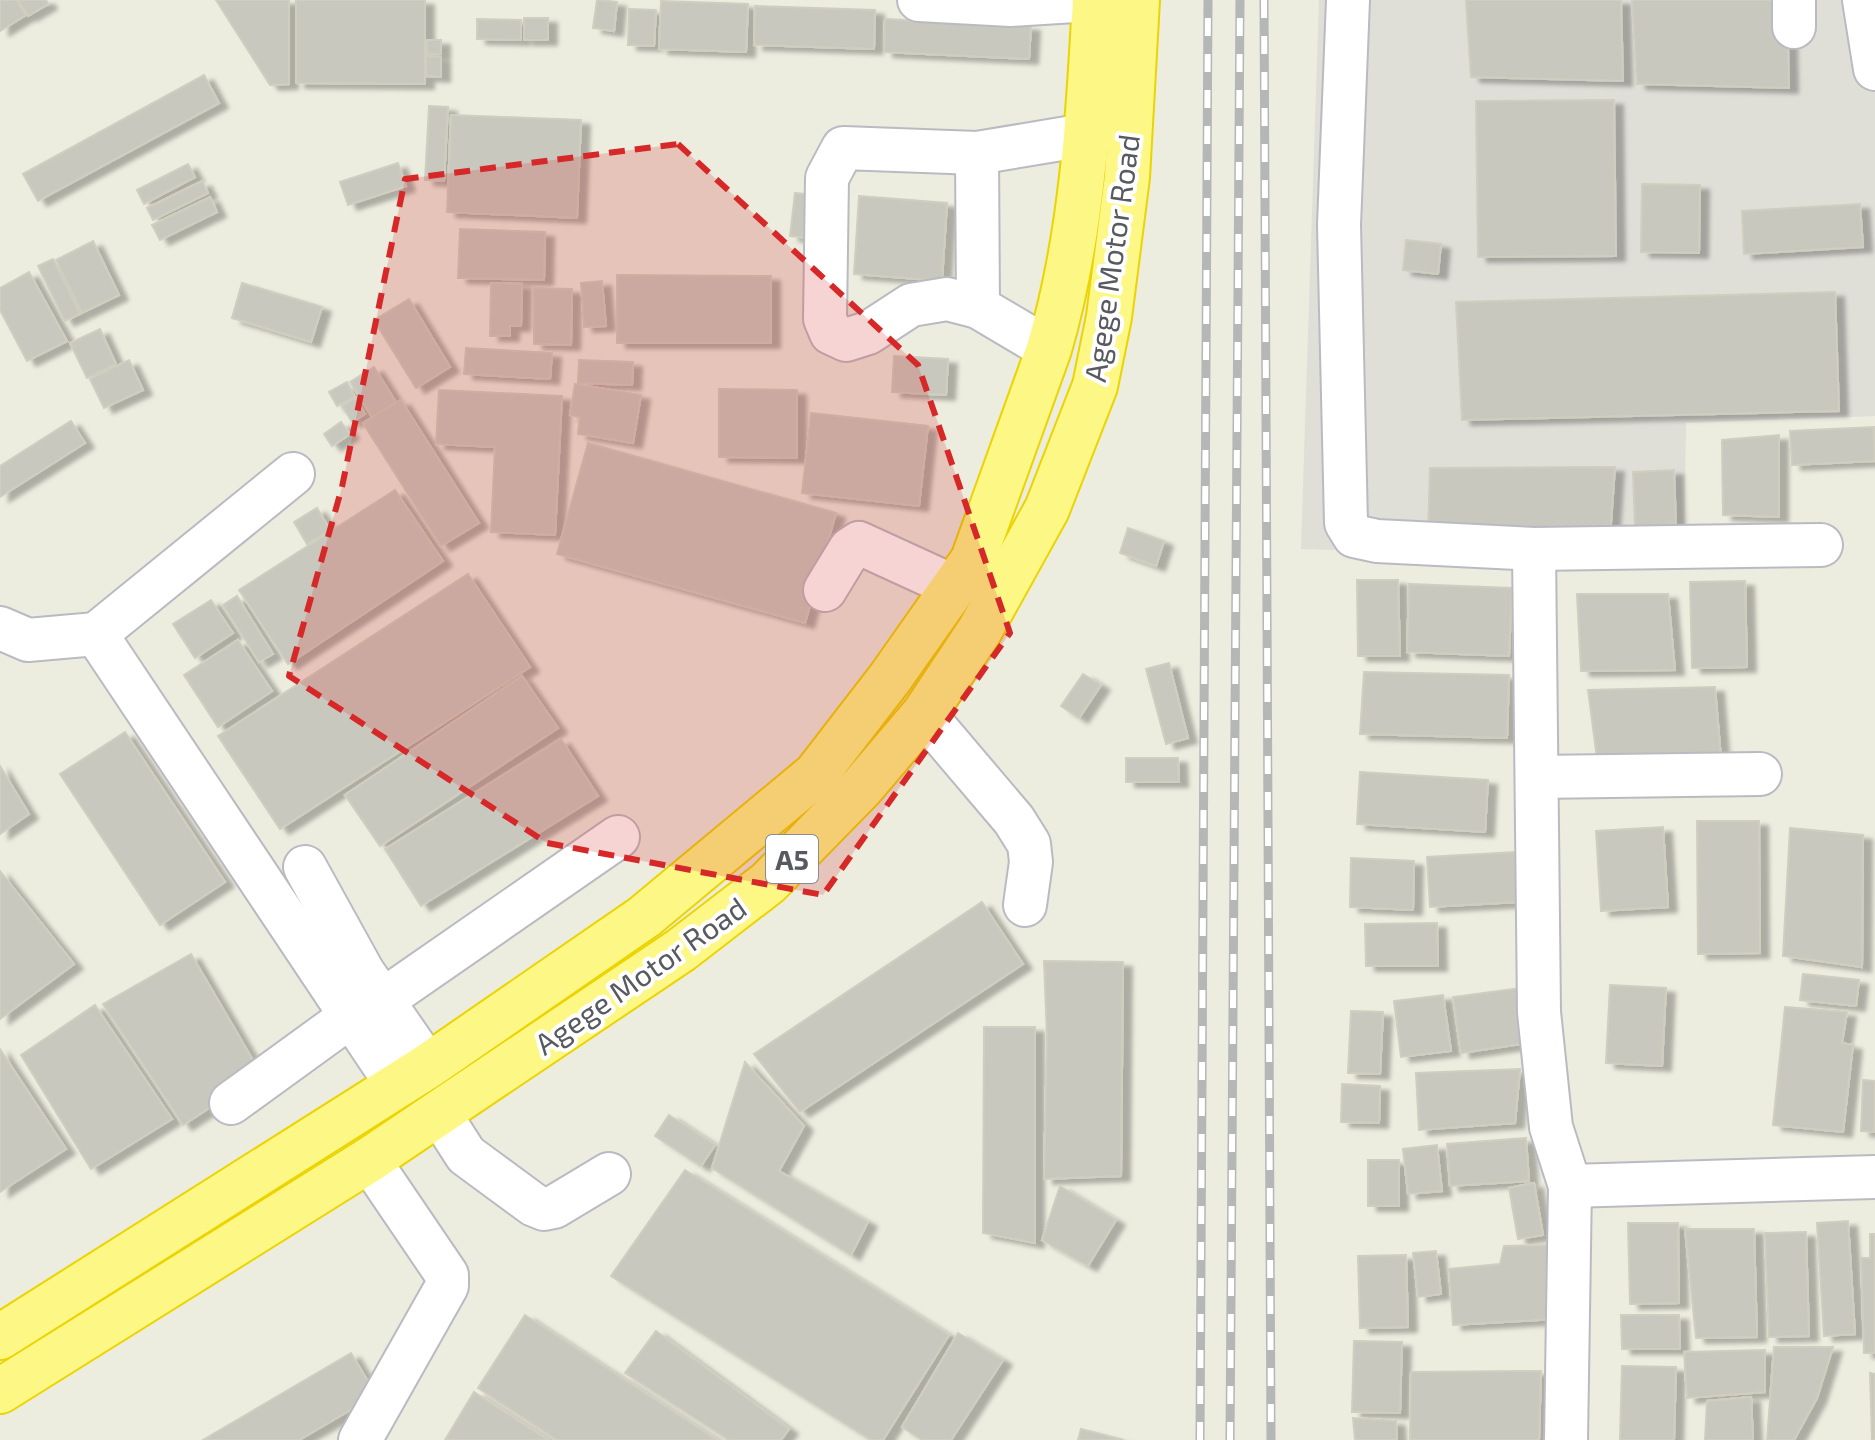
<svg xmlns="http://www.w3.org/2000/svg" width="1875" height="1440" font-family="'Exo 2',sans-serif">
<defs>
<filter id="shadow"><feDropShadow dx="9" dy="5" stdDeviation="2" flood-color="#0004"/></filter>
</defs>
<rect width="100%" height="100%" fill="#ececdf"/>
<path fill="#dfded7" d="M1319,0h556v416l-189,7 -2,137 -383,-11z"/>
<g fill="#c8c8bf" stroke="#d0cebe" stroke-width="2" filter="url(#shadow)">
<path d="M0,0h16l10,15 -26,16z"/>
<path d="M18,0h28l2,4 -20,12z"/>
<path d="M216,0h73v84l-19,1z"/>
<path d="M296,0h129v84l-129,-1z"/>
<path d="M597,0l20,2 -3,29 -21,-3z"/>
<path d="M1466,0h155l2,81 -152,-4z"/>
<path d="M1632,0h155l2,88 -152,-4z"/>
<path d="M661,1l87,3 -2,48 -87,-3z"/>
<path d="M755,6l120,4 -1,39 -120,-4z"/>
<path d="M629,9l27,1 -2,36 -26,-1z"/>
<rect x="524" y="18" width="24" height="22"/>
<path d="M477,19l44,1v20l-44,-1z"/>
<path d="M885,19l146,7 -2,33 -145,-7z"/>
<rect x="427" y="40" width="14" height="14"/>
<path d="M426,56l15,1v20l-15,-1z"/>
<path d="M204,75l15,28 -181,98 -15,-27z"/>
<path d="M1614,100l2,156 -138,1 -2,-156z"/>
<path d="M429,106l19,1 -4,74 -19,-1z"/>
<path d="M451,115l130,5 -4,98 -130,-6z"/>
<path d="M398,163l8,23 -58,19 -8,-23z"/>
<path d="M188,164l7,13 -51,27 -7,-14z"/>
<path d="M202,181l6,12 -55,27 -6,-12z"/>
<path d="M1642,184l58,1 -1,68 -58,-1z"/>
<path d="M795,193l20,2 -5,43 -20,-2z"/>
<path d="M859,196l88,7 -5,78 -88,-7z"/>
<path d="M210,197l7,15 -57,28 -8,-15z"/>
<path d="M1860,204l3,43 -119,7 -2,-43z"/>
<path d="M460,229l85,3 -1,48 -86,-2z"/>
<path d="M1406,240l35,4 -3,30 -35,-4z"/>
<path d="M93,241l26,54 -37,18 -26,-53z"/>
<path d="M53,259l27,55 -15,7 -27,-55z"/>
<path d="M29,272l38,69 -40,20 -27,-51v-22z"/>
<path d="M617,275l154,1v67h-154z"/>
<path d="M602,281l4,45 -22,1 -3,-44z"/>
<path d="M242,283l80,24 -11,35 -79,-24z"/>
<path d="M491,283l31,1 -1,42h-11v10h-20z"/>
<path d="M534,288l38,1 -1,56 -37,-1z"/>
<path d="M1835,292l4,119 -377,9 -6,-118z"/>
<path d="M409,299l41,68 -34,21 -42,-68z"/>
<path d="M100,329l16,35 -29,14 -17,-35z"/>
<path d="M466,348l86,5 -2,26 -86,-5z"/>
<path d="M894,356l54,3 -2,36 -54,-3z"/>
<path d="M129,360l14,30 -39,18 -14,-29z"/>
<path d="M579,360l54,2 -1,23 -54,-2z"/>
<path d="M374,367l22,35 -24,15 -22,-35z"/>
<path d="M347,382l8,15 -18,9 -8,-14z"/>
<path d="M575,384l66,11 -8,48 -55,-9 2,-17 -10,-2z"/>
<path d="M719,389l78,1v68l-78,-1z"/>
<path d="M439,390l123,6 -7,139 -64,-3 4,-85 -59,-3z"/>
<path d="M356,398l9,16 -13,8 -10,-16z"/>
<path d="M401,400l78,123 -38,23 -78,-123z"/>
<path d="M811,413l117,13 -9,80 -117,-13z"/>
<path d="M71,421l14,22 -85,54v-31z"/>
<path d="M341,422l9,12 -18,12 -8,-12z"/>
<path d="M1874,427l1,34 -83,4 -2,-34z"/>
<path d="M1779,435v82l-56,-2 -1,-75z"/>
<path d="M588,443l248,70 -31,110 -248,-69z"/>
<path d="M1615,467l-5,71 -182,-1 2,-69z"/>
<path d="M1674,470l2,57 -41,1 -2,-56z"/>
<path d="M395,490l48,71 -155,103 -49,-74z"/>
<path d="M317,508l13,22 -23,14 -13,-22z"/>
<path d="M1128,528l36,13 -8,25 -36,-13z"/>
<path d="M468,574l62,93 -250,162 -62,-93z"/>
<path d="M1357,580h41l2,76h-42z"/>
<path d="M1745,581l2,86 -55,1 -2,-86z"/>
<path d="M1409,584l103,4 -3,68 -102,-4z"/>
<path d="M1577,594h91l7,76 -94,1z"/>
<path d="M237,596l36,58 -14,8 -36,-57z"/>
<path d="M211,600l22,33 -38,25 -22,-34z"/>
<path d="M238,640l34,51 -54,36 -34,-52z"/>
<path d="M1169,663l19,75 -22,6 -20,-75z"/>
<path d="M1364,672l145,3 -2,63 -147,-4z"/>
<path d="M1083,674l18,11 -22,33 -18,-12z"/>
<path d="M522,676l36,52 -178,118 -35,-51z"/>
<path d="M1715,687l6,72 -123,7 -10,-76z"/>
<path d="M125,732l100,150 -65,43 -100,-151z"/>
<path d="M561,739l37,57 -177,110 -36,-57z"/>
<path d="M1126,758h52l1,24h-53z"/>
<path d="M0,766l29,48 -29,20z"/>
<path d="M1360,772l128,8 -3,52 -128,-8z"/>
<path d="M1697,821h62l1,132 -62,1z"/>
<path d="M1663,827l5,80 -67,4 -5,-80z"/>
<path d="M1790,828l73,7 -1,132 -79,-11z"/>
<path d="M1515,852l3,50 -88,5 -3,-50z"/>
<path d="M1351,858l63,3 -1,49 -63,-3z"/>
<path d="M0,871l74,93 -74,55z"/>
<path d="M982,902l41,62 -223,148 -46,-58z"/>
<path d="M1437,923l1,43h-72l-1,-42z"/>
<path d="M191,954l70,120 -78,51 -80,-121z"/>
<path d="M1044,961l79,1 -2,214 -77,3 3,-142z"/>
<path d="M1803,974l56,6 -3,26 -56,-6z"/>
<path d="M1610,985l56,3 -4,78 -56,-3z"/>
<path d="M1520,988l8,55 -67,10 -8,-56z"/>
<path d="M1443,995l8,56 -50,6 -7,-56z"/>
<path d="M95,1005l77,114 -81,50 -70,-114z"/>
<path d="M1785,1007l62,5 -5,31 11,2 -10,87 -70,-7z"/>
<path d="M1351,1011l32,1 -3,62 -32,-1z"/>
<path d="M984,1027h51v216l-52,-10z"/>
<path d="M0,1049l66,100 -66,43z"/>
<path d="M745,1062l59,64 -25,45 89,51 -17,33 -139,-87z"/>
<path d="M1520,1069l-5,54 -96,7 -3,-57z"/>
<path d="M1863,1080l12,1v51l-14,-1z"/>
<path d="M1342,1084l38,2 -1,37 -38,-1z"/>
<path d="M669,1115l46,30 -14,21 -46,-30z"/>
<path d="M1526,1138l3,43 -79,5 -3,-42z"/>
<path d="M1437,1145l5,46 -34,3 -5,-45z"/>
<rect x="1368" y="1160" width="31" height="46"/>
<path d="M685,1170l264,165 -66,105h-12l-260,-164z"/>
<path d="M1534,1183l9,52 -25,4 -9,-51z"/>
<path d="M1060,1186l56,34 -28,46 -46,-26z"/>
<path d="M1848,1221l7,113 -31,2 -7,-113z"/>
<path d="M1628,1223h50l1,80 -49,1z"/>
<path d="M1685,1229h69l3,108 -61,1z"/>
<path d="M1806,1232l3,104 -40,1 -4,-104z"/>
<path d="M1870,1234h5v119h-11l-3,-95h9z"/>
<path d="M1551,1245l5,74 -103,6 -4,-56 51,-5 4,-18z"/>
<path d="M1436,1251l5,43 -23,3 -5,-44z"/>
<path d="M1406,1255l2,72 -48,1 -2,-72z"/>
<path d="M525,1315l192,125h-160l-79,-52z"/>
<path d="M1621,1315h58l1,34h-58z"/>
<path d="M656,1331l133,98 -8,11h-52l-104,-67z"/>
<path d="M958,1333l45,27 -52,80h-29l-20,-13z"/>
<path d="M1354,1341l48,1 -2,71 -48,-1z"/>
<path d="M1774,1347h59l-16,51 -23,42h-27z"/>
<path d="M1765,1350v42l-78,6 -3,-46z"/>
<path d="M351,1353l25,42 -77,45h-96z"/>
<path d="M1622,1366l54,1 -2,73h-54z"/>
<path d="M1541,1371l-2,69h-129l1,-68z"/>
<path d="M1870,1373l5,1v66h-3z"/>
<path d="M474,1392l74,48h-103z"/>
<path d="M1751,1397l2,43h-48l2,-39z"/>
<path d="M1353,1418l43,3 1,19h-42z"/>
<path d="M1081,1429l43,11h-46z"/>
</g>
<g fill="none" stroke-linecap="round" stroke-linejoin="round">
<g stroke="#babbc2" stroke-width="46">
<g id="minor">
<path d="M919,0l92,5 80,-5"/>
<path d="M1348,0l-9,225 7,298 8,13 23,5 157,8 287,-4"/>
<path d="M1794,0v27"/>
<path d="M1864,0l11,69"/>
<path d="M977,153l1,154"/>
<path d="M1049,349l-71,-42 -31,-8 -36,6 -43,28 -22,7 -15,-7 -6,-14 2,-141 16,-30 134,5 108,-18"/>
<path d="M293,474l-197,160 301,451"/>
<path d="M1534,549l5,463 12,115 19,59 -4,254"/>
<path d="M825,590l25,-41 9,-6 96,44"/>
<path d="M0,628l28,12 68,-6"/>
<path d="M924,714l90,106 15,24 2,18 -6,43"/>
<path d="M1537,777l223,-3"/>
<path d="M305,867l58,105 65,94"/>
<path d="M383,1000l235,-163"/>
<path d="M231,1103l120,-87"/>
<path d="M439,1113l27,42 68,50 10,4 10,-2 55,-33"/>
<path d="M1570,1186l305,-9"/>
<path d="M360,1440l87,-154v-11l-78,-115"/>
</g>
</g>
<g stroke="#ebd400" stroke-width="48">
<g id="highway">
<path d="M0,1337l428,-271 216,-149 172,-143 74,-96 83,-118 76,-211c33,-112 40,-233 46,-349"/>
<path d="M0,1391l369,-231 312,-210 87,-67 94,-96 62,-73 56,-84 67,-121 48,-123 14,-69 18,-140 10,-177"/>
</g>
</g>
<use href="#minor" stroke="#fff" stroke-width="42"/>
<use href="#highway" stroke="#fdf886" stroke-width="44"/>
<g stroke="#b5b6b6" stroke-width="9">
<g id="rail">
<path d="M1264,0l7,1440"/>
<path d="M1200,1440l8,-1440"/>
<path d="M1230,1440l10,-1440"/>
</g>
</g>
<use href="#rail" stroke="#fff" stroke-width="6" stroke-dasharray="18" stroke-linecap="butt"/>
</g>
<path fill="#d62828" fill-opacity="0.2" stroke="#d62828" stroke-width="6" stroke-dasharray="16 10" stroke-linejoin="round" d="M678,144l240,221 92,268 -187,262 -276,-52 -258,-167 53,-189 63,-308z"/>
<g text-anchor="middle" dominant-baseline="central" stroke-width="8" stroke-linejoin="round" paint-order="stroke">
<rect fill="#fff" stroke="#8a8c90" stroke-width="2" x="766" y="835" width="52" height="48" rx="6"/>
<g font-size="28" font-weight="bold" fill="#585a61">
<text x="792" y="859">A5</text>
</g>
<g font-size="30" fill="#585a61" stroke="#fff">
<text transform="translate(1111 258) rotate(-82)">Agege Motor Road</text>
<text transform="translate(640 975) rotate(-35)">Agege Motor Road</text>
</g>
</g>
</svg>
